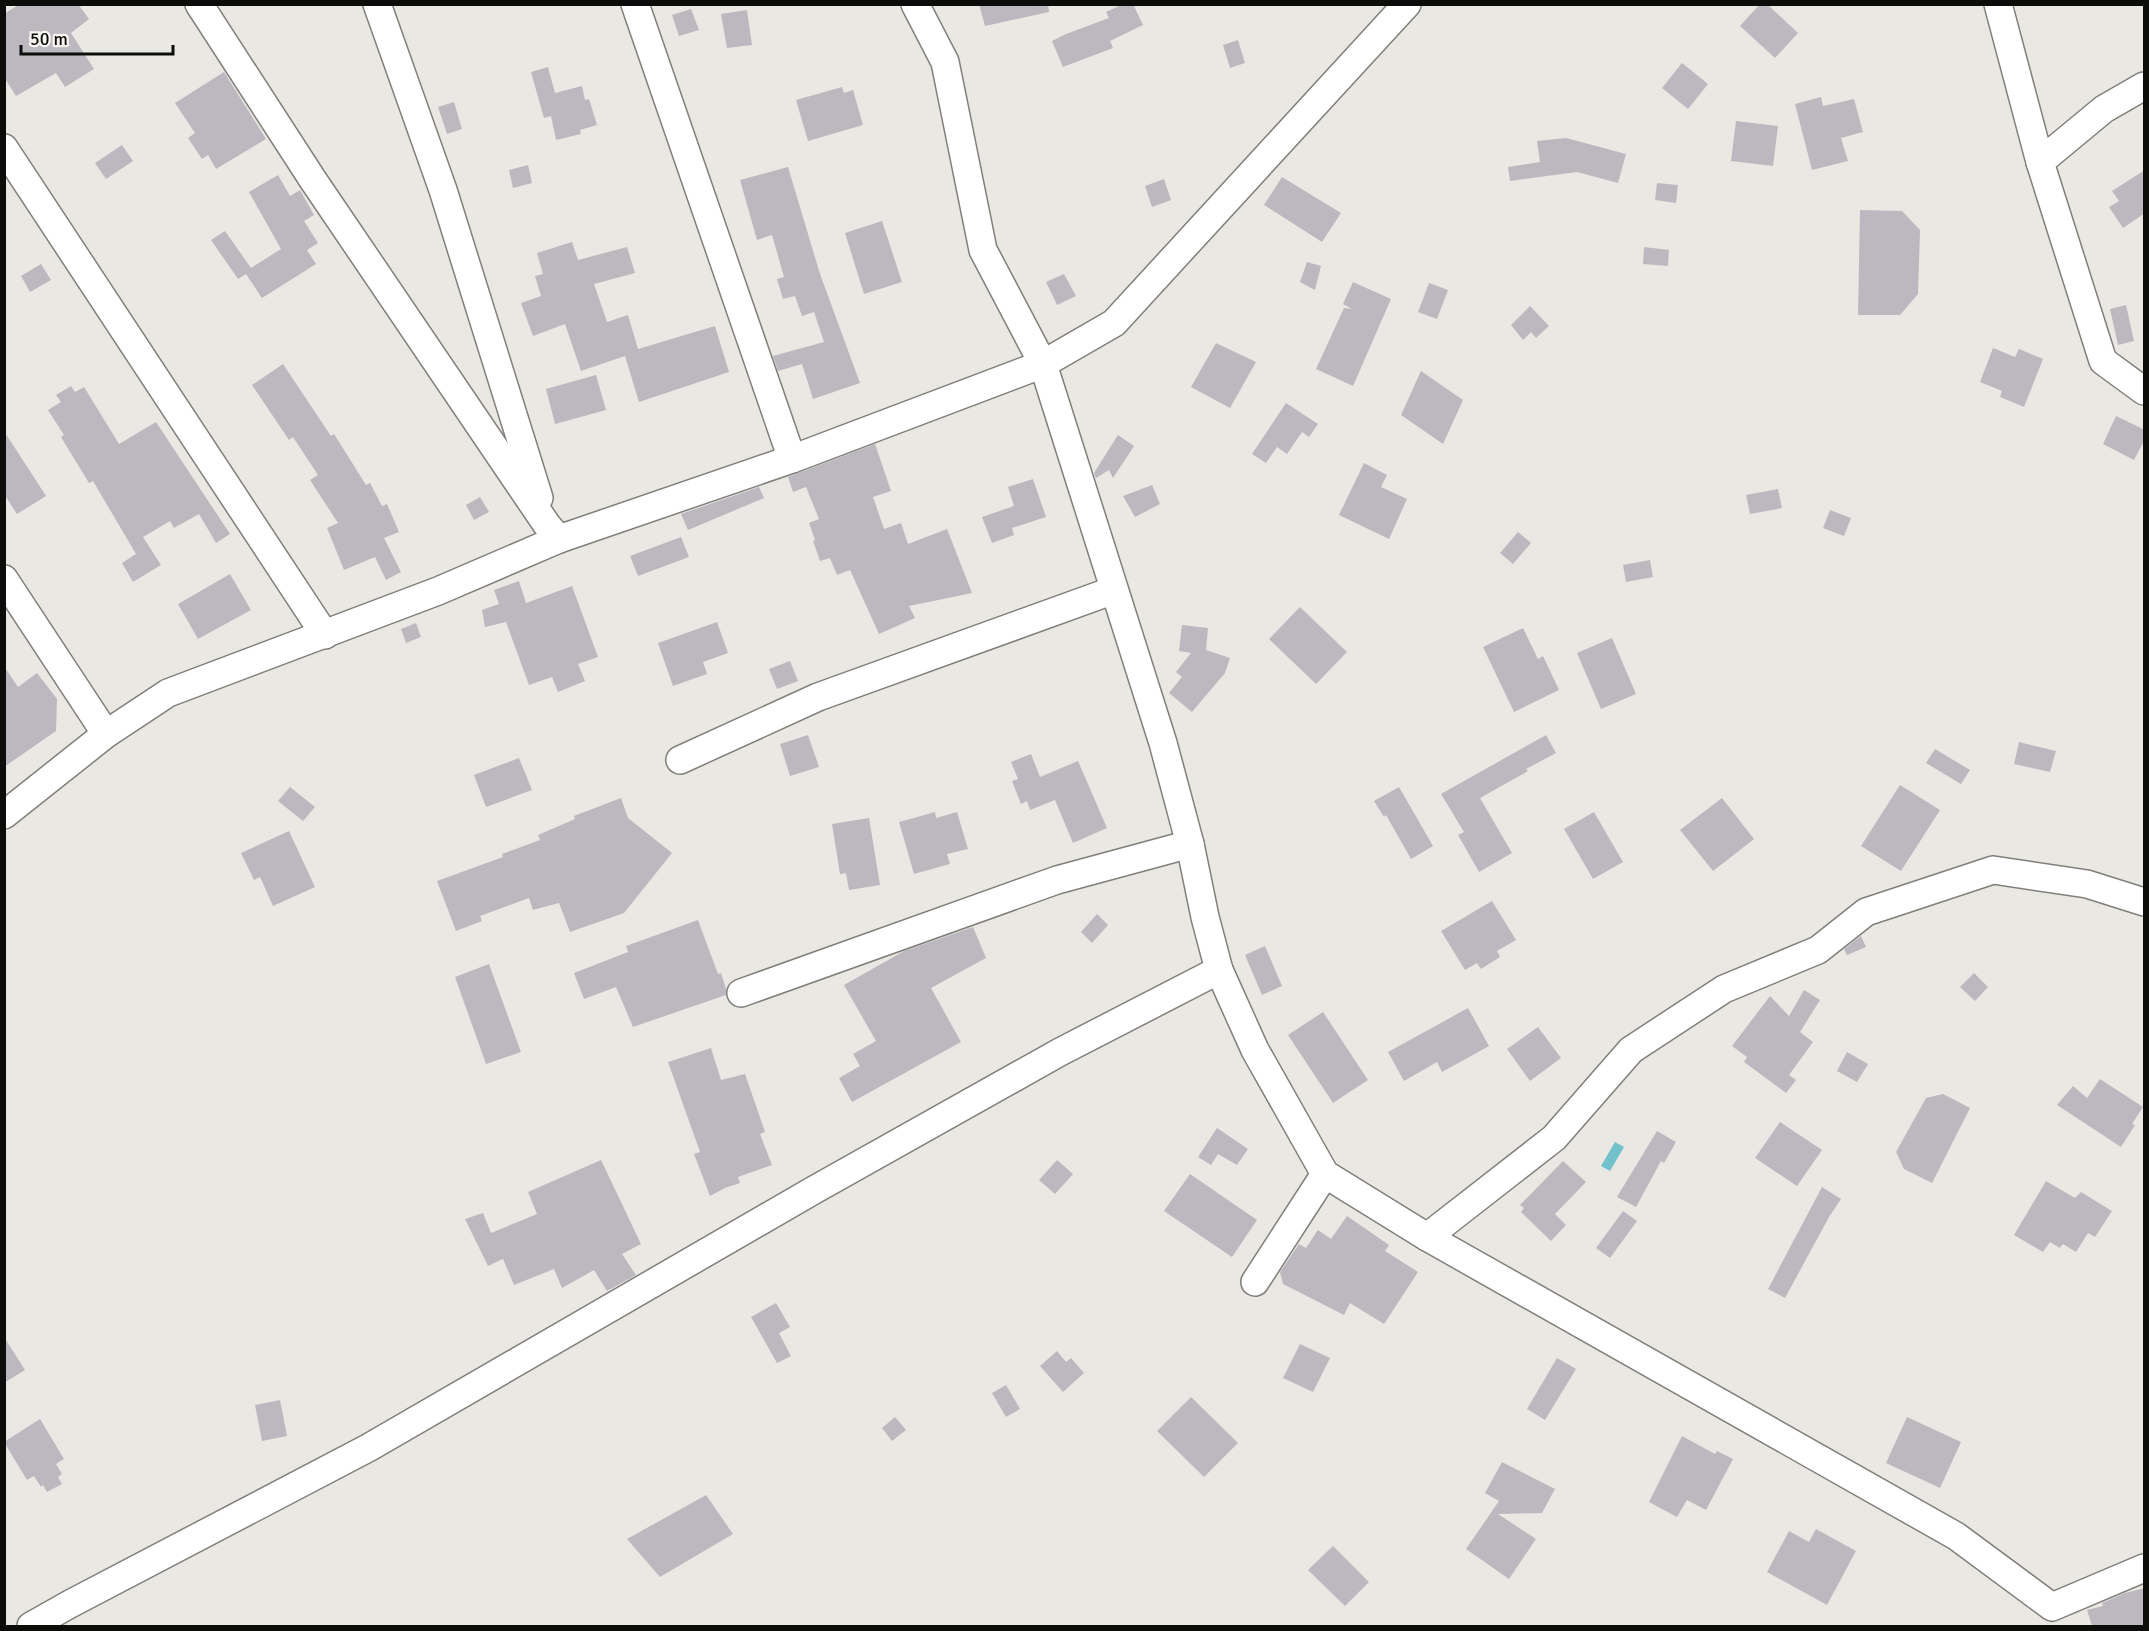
<svg xmlns="http://www.w3.org/2000/svg" width="2149" height="1631" font-family="Signika,sans-serif">
<rect width="100%" height="100%" fill="#eae8e3"/>
<path fill="#73c1cc" d="M1615,1142l9,5 -14,24 -9,-5z"/>
<g fill="#bbb9bf">
<path d="M20,4h58l11,15 -18,14 23,36 -29,18 -9,-14 -40,23 -12,-19v-63z"/>
<path d="M979,4h69l1,8 -64,14z"/>
<path d="M1123,4h10l10,21 -33,16 3,7 -50,19 -11,-26 14,-7 43,-16 -3,-6z"/>
<path d="M1760,4h7l31,29 -23,25 -35,-32z"/>
<path d="M691,9l8,21 -20,6 -7,-21z"/>
<path d="M747,10l5,35 -25,3 -6,-34z"/>
<path d="M1238,40l7,23 -15,5 -7,-23z"/>
<path d="M1682,63l26,21 -20,25 -26,-21z"/>
<path d="M548,67l7,26 27,-7 3,14 4,-1 8,26 -17,5 1,4 -25,6 -5,-24 -7,2 -13,-46z"/>
<path d="M224,72l42,67 -50,30 -8,-14 -6,4 -14,-21 7,-5 -20,-30z"/>
<path d="M842,87l2,6 9,-3 10,35 -55,16 -12,-41z"/>
<path d="M1821,97l2,9 31,-7 9,33 -22,6 7,23 -36,9 -17,-66z"/>
<path d="M454,102l8,27 -15,5 -9,-27z"/>
<path d="M1736,121l42,5 -5,40 -42,-5z"/>
<path d="M1566,138l60,16 -8,29 -41,-11 -67,9 -2,-14 32,-5 -3,-21z"/>
<path d="M122,145l11,16 -27,18 -11,-16z"/>
<path d="M528,165l4,18 -19,5 -4,-18z"/>
<path d="M788,167l32,107 40,109 -47,16 -11,-35 -24,7 -5,-15 51,-14 -10,-30 -12,4 -7,-20 -12,3 -6,-20 7,-2 -12,-42 -15,5 -17,-60z"/>
<path d="M2145,170v43l-22,15 -14,-21 10,-6 -7,-10z"/>
<path d="M278,175l12,21 10,-6 14,25 -10,6 14,22 -11,7 9,14 -54,34 -16,-24 -8,5 -27,-39 14,-9 26,37 30,-19 -32,-57z"/>
<path d="M1282,177l59,36 -19,29 -58,-37z"/>
<path d="M1164,179l7,21 -19,7 -7,-21z"/>
<path d="M1657,183l21,2 -2,18 -21,-3z"/>
<path d="M1860,210l42,1 18,19 -2,64 -18,21h-42z"/>
<path d="M882,221l20,61 -38,12 -19,-61z"/>
<path d="M572,242l6,18 49,-13 8,26 -41,11 13,38 21,-7 10,34 77,-23 14,46 -90,30 -14,-46 -44,15 -16,-47 -32,12 -12,-33 20,-7 -6,-20 8,-2 -6,-21z"/>
<path d="M1644,247l25,3 -1,16 -25,-2z"/>
<path d="M1307,262l14,4 -6,24 -15,-8z"/>
<path d="M41,264l10,16 -21,12 -9,-16z"/>
<path d="M1064,274l12,22 -19,9 -11,-23z"/>
<path d="M1353,282l38,17 -38,87 -37,-17 28,-61 8,1 -9,-5z"/>
<path d="M1429,283l19,7 -11,29 -19,-7z"/>
<path d="M2126,305l8,36 -16,4 -8,-36z"/>
<path d="M1530,306l19,20 -13,12 -5,-6 -8,8 -12,-15z"/>
<path d="M1216,343l40,19 -26,46 -39,-21z"/>
<path d="M1993,348l22,9 4,-8 24,10 -19,48 -24,-10 2,-6 -22,-9z"/>
<path d="M283,364l48,72 3,-2 32,51 4,-2 12,23 5,-2 12,28 -15,6 17,34 -15,8 -11,-23 -31,13 -17,-42 11,-5 -28,-43 8,-5 -25,-38 -4,3 -37,-55z"/>
<path d="M1421,371l42,29 -20,44 -42,-29z"/>
<path d="M596,375l10,35 -51,14 -9,-35z"/>
<path d="M71,386l4,6 9,-5 35,57 37,-22 74,112 -14,9 -17,-29 -25,14 -4,-7 -27,16 18,28 -28,17 -11,-19 14,-9 -43,-73 -4,2 -28,-46 3,-2 -16,-25 13,-8 -5,-7z"/>
<path d="M1286,403l32,21 -9,13 -7,-5 -15,22 -10,-7 -11,16 -14,-9z"/>
<path d="M2116,416l29,14v9l-11,21 -31,-16z"/>
<path d="M4,431l42,65 -29,18 -13,-20z"/>
<path d="M1118,435l16,11 -21,32 -4,-8 -13,8 -2,-5z"/>
<path d="M875,444l16,47 -18,6 11,32 17,-6 7,21 39,-15 25,64 -63,13 6,12 -36,16 -29,-64 -13,5 -7,-17 -10,3 -7,-20 2,-1 -6,-17 10,-4 -13,-32 -13,5 -5,-15z"/>
<path d="M1364,463l23,12 -6,12 26,12 -18,40 -50,-24z"/>
<path d="M1033,479l13,38 -34,11 2,7 -22,8 -10,-26 32,-11 -6,-19z"/>
<path d="M1152,485l8,19 -25,13 -12,-21z"/>
<path d="M759,487l5,11 -76,32 -7,-16z"/>
<path d="M1778,489l4,19 -32,6 -4,-19z"/>
<path d="M480,497l9,15 -15,8 -8,-15z"/>
<path d="M1830,510l21,8 -7,18 -21,-8z"/>
<path d="M1518,532l13,11 -18,21 -13,-11z"/>
<path d="M681,537l8,20 -51,19 -8,-20z"/>
<path d="M1650,560l3,17 -27,5 -3,-17z"/>
<path d="M230,574l21,36 -53,29 -20,-35z"/>
<path d="M519,581l7,22 46,-17 26,71 -20,7 7,17 -27,11 -6,-15 -23,8 -23,-63 -21,5 -3,-17 17,-6 -5,-14z"/>
<path d="M1300,607l47,45 -31,32 -47,-45z"/>
<path d="M717,622l11,31 -25,9 4,12 -34,12 -15,-43z"/>
<path d="M416,623l5,14 -15,6 -5,-14z"/>
<path d="M1182,625l26,3 -2,22 24,8 -5,15 -33,39 -23,-19 13,-16 -6,-5 15,-19 -12,-2z"/>
<path d="M1523,628l15,31 5,-3 16,34 -45,22 -31,-65z"/>
<path d="M1612,638l24,56 -35,15 -24,-56z"/>
<path d="M790,661l8,20 -21,8 -8,-20z"/>
<path d="M4,666l14,21 19,-14 20,26 -1,32 -52,36z"/>
<path d="M808,735l11,32 -29,9 -10,-32z"/>
<path d="M1546,735l10,18 -30,16 2,2 -48,27 32,55 -33,19 -21,-37 6,-3 -23,-38z"/>
<path d="M2019,742l37,9 -6,21 -36,-8z"/>
<path d="M1935,749l35,21 -9,14 -35,-21z"/>
<path d="M1031,754l9,23 38,-16 29,67 -34,15 -18,-43 -25,10 -3,-9 -6,3 -9,-23 6,-2 -7,-17z"/>
<path d="M519,758l13,32 -46,17 -12,-32z"/>
<path d="M1900,785l40,25 -39,61 -40,-25z"/>
<path d="M290,787l25,20 -12,14 -25,-20z"/>
<path d="M1399,787l34,59 -22,13 -25,-44 -2,2 -10,-16z"/>
<path d="M621,798l7,20 44,35 -48,60 -54,19 -11,-29 -26,7 -4,-12 -49,18 2,5 -26,10 -19,-50 66,-24 -1,-3 38,-14 -2,-5 37,-16 -1,-3z"/>
<path d="M1722,798l32,41 -41,32 -33,-41z"/>
<path d="M935,812l1,6 21,-6 11,37 -21,5 3,10 -36,10 -15,-52z"/>
<path d="M1594,812l29,50 -30,17 -29,-50z"/>
<path d="M869,818l11,67 -31,5 -3,-17 -6,1 -8,-50z"/>
<path d="M289,831l26,56 -42,19 -13,-29 -6,3 -13,-27z"/>
<path d="M1492,901l24,39 -19,11 3,6 -19,12 -4,-6 -12,7 -24,-39z"/>
<path d="M1097,914l11,11 -16,18 -11,-11z"/>
<path d="M698,920l20,54 3,-1 5,16v6l-93,32 -17,-40 -32,12 -10,-26 54,-21 -2,-6z"/>
<path d="M973,927l13,31 -55,30 30,54 -109,60 -13,-24 21,-12 -7,-12 23,-13 -32,-56 60,-34z"/>
<path d="M1861,936l5,11 -19,8 -3,-6z"/>
<path d="M1265,946l17,40 -20,9 -17,-40z"/>
<path d="M489,964l32,88 -35,12 -31,-87z"/>
<path d="M1974,973l14,14 -13,14 -15,-14z"/>
<path d="M1804,990l16,10 -20,32 13,10 -24,33 7,5 -10,13 -42,-31 3,-5 -15,-11 38,-50 19,20z"/>
<path d="M1468,1008l21,38 -47,26 -5,-10 -33,19 -16,-29z"/>
<path d="M1323,1012l45,68 -35,23 -45,-68z"/>
<path d="M1538,1027l23,31 -31,23 -23,-32z"/>
<path d="M711,1048l10,32 24,-6 20,58 -5,2 12,31 -34,12 2,6 -15,5 -15,8 -16,-42 6,-2 -32,-90z"/>
<path d="M1847,1052l21,12 -11,18 -20,-11z"/>
<path d="M2100,1079l43,28 -11,17 3,1 -14,22 -64,-42 16,-19 14,12z"/>
<path d="M1943,1094l27,14 -38,75 -28,-14 -8,-17 30,-54z"/>
<path d="M1780,1122l42,28 -25,36 -42,-28z"/>
<path d="M1217,1128l31,21 -11,16 -19,-11 -7,11 -13,-8z"/>
<path d="M1657,1131l19,11 -12,21 -3,-2 -25,46 -19,-10z"/>
<path d="M601,1160l40,84 -19,10 14,21 -29,16 -13,-21 -32,18 -8,-19 -40,16 -11,-26 -15,7 -23,-47 18,-6 8,20 46,-19 -9,-22z"/>
<path d="M1057,1160l16,14 -18,20 -16,-14z"/>
<path d="M1563,1161l23,21 -31,32 11,11 -15,16 -30,-29 3,-4 -4,-3z"/>
<path d="M1190,1174l67,46 -25,37 -68,-46z"/>
<path d="M2046,1181l29,17 6,-6 31,19 -17,26 -7,-4 -12,19 -13,-8 -3,4 -10,-6 -7,10 -29,-17z"/>
<path d="M1822,1187l19,12 -12,18 -44,81 -17,-9z"/>
<path d="M1623,1211l14,10 -27,37 -14,-10z"/>
<path d="M1347,1216l42,29 -4,6 33,21 -34,52 -34,-21 -6,12 -61,-31 -3,-12 19,-28 7,4 12,-18 13,9z"/>
<path d="M776,1303l14,24 -11,6 12,23 -14,7 -26,-46z"/>
<path d="M4,1337l21,33 -21,13z"/>
<path d="M1300,1344l30,14 -17,34 -30,-14z"/>
<path d="M1057,1351l9,11 5,-4 13,15 -21,19 -23,-26z"/>
<path d="M1557,1358l19,11 -31,51 -18,-11z"/>
<path d="M1006,1385l14,24 -14,8 -14,-24z"/>
<path d="M1191,1397l47,46 -34,34 -47,-46z"/>
<path d="M280,1400l7,36 -25,5 -7,-36z"/>
<path d="M895,1417l11,13 -14,11 -10,-13z"/>
<path d="M1907,1417l54,25 -21,46 -54,-25z"/>
<path d="M40,1419l24,40 -8,5 6,10 -4,3 4,7 -15,8 -4,-7 -2,2 -7,-11 -7,4 -23,-38z"/>
<path d="M1682,1436l33,18 2,-3 16,8 -27,51 -19,-10 -10,17 -28,-15z"/>
<path d="M1502,1462l53,27 -13,24 -44,1 38,25 -27,40 -43,-30 33,-48 -14,-8z"/>
<path d="M706,1495l27,39 -73,43 -33,-38z"/>
<path d="M1816,1529l40,22 -29,54 -60,-33 22,-41 20,11z"/>
<path d="M1333,1546l36,36 -24,24 -37,-36z"/>
<path d="M2145,1588v38h-53l-5,-16 16,-4 -1,-3 23,-10z"/>
</g>
<g fill="none" stroke-linecap="round" stroke-linejoin="round">
<g stroke="#817f7a" stroke-width="30">
<g id="minor">
<path d="M199,4l114,176 234,345 12,14"/>
<path d="M377,4l66,186 96,308"/>
<path d="M635,4l157,455"/>
<path d="M915,4l30,58 38,188 60,114 120,379 27,101 15,73 14,53 36,80 70,124 102,63 529,299 96,71 92,-39"/>
<path d="M1998,4l42,158 64,-53 40,-23"/>
<path d="M4,148l321,487"/>
<path d="M2040,162l63,199 41,30"/>
<path d="M4,579l102,155"/>
<path d="M680,760l138,-63 296,-107"/>
<path d="M4,815l102,-81 62,-41 270,-102 121,-52 233,-80 251,-95 71,-41 293,-319"/>
<path d="M741,993l316,-113 133,-36"/>
<path d="M1427,1237l127,-99 77,-88 93,-61 94,-39 48,-38 127,-42 94,14 57,18"/>
<path d="M1255,1282l70,-108"/>
<path d="M31,1626l39,-22 298,-156 446,-258 246,-138 159,-82"/>
</g>
</g>
<use href="#minor" stroke="#fff" stroke-width="27"/>
</g>
<rect width="2149" height="1631" fill="none" stroke="#0c0c0a" stroke-width="12"/>
<path d="M21 45v9h152v-9" fill="none" stroke="#0c0c0a" stroke-width="3"/>
<text x="30" y="45" font-size="18" fill="#0c0c0a" stroke="#f8f6f0" stroke-width="4.5" paint-order="stroke">50 m</text>
</svg>
